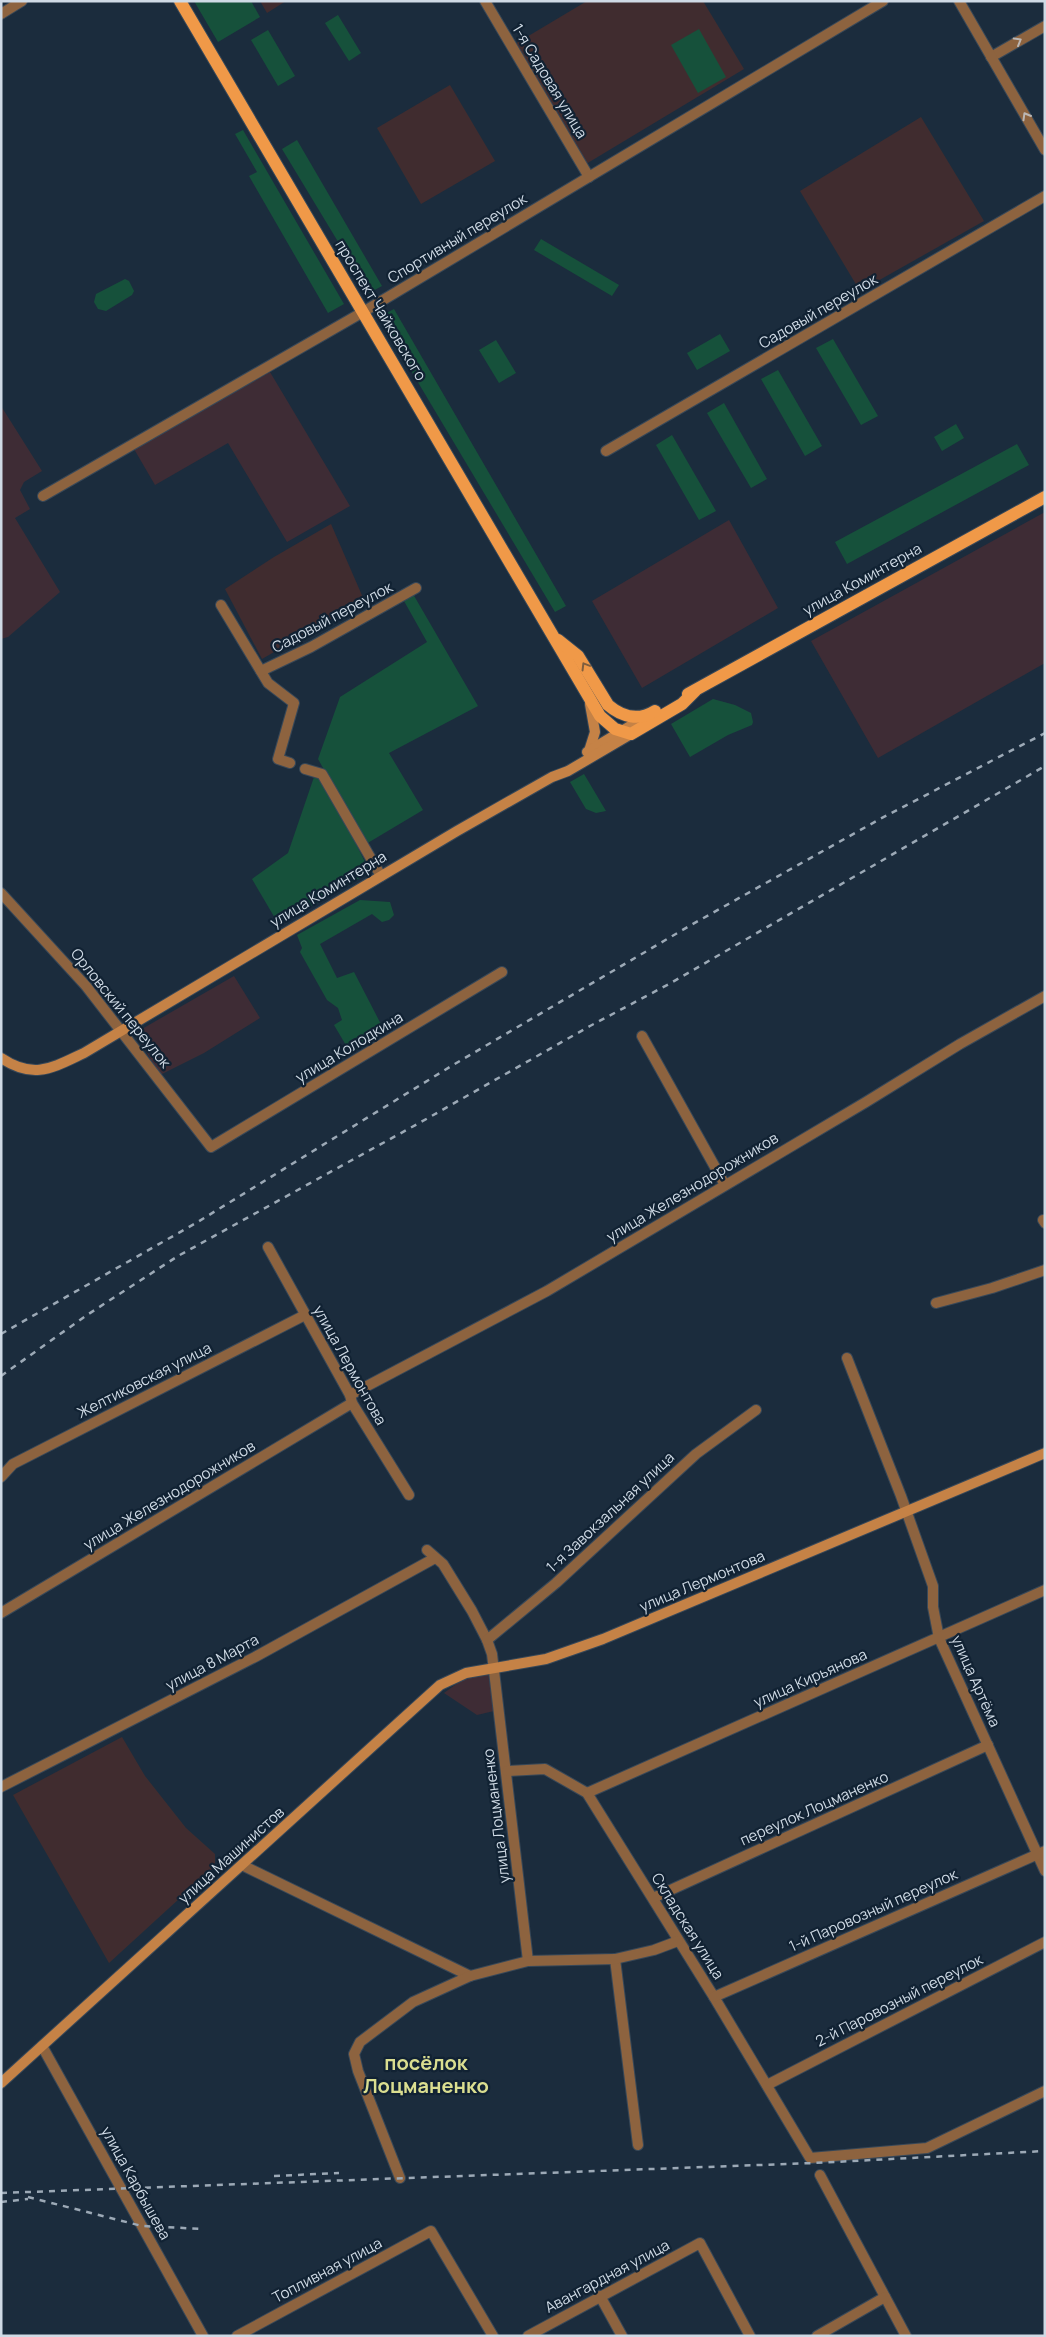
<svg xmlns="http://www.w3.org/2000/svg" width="1046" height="2337" font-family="Manrope,sans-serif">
<rect width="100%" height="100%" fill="#1b2c3d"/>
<g fill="#3e2c35">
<path d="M270,372l80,134 -63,36 -59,-99 -73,42 -21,-36z"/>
<path d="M1,406l41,65 -18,11 -4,8 10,19 -15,9 45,74 -52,45 -7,2z"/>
<path d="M1045,512v151l-167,95 -67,-117z"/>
<path d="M729,520l49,88 -136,80 -50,-87z"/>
<path d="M234,976l26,42 -56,35 -44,22 -25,-42z"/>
<path d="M488,1673l6,38 -17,4 -33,-22 22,-16z"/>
</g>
<g fill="#402c2f">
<path d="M260,1h26l-19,12z"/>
<path d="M587,1h116l41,68 -158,95 -71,-120z"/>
<path d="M450,85l45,76 -74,43 -44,-76z"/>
<path d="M921,117l63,104 -124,70 -60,-100z"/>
<path d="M331,524l33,76 -102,59 -37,-70 49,-32z"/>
<path d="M122,1737l23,39 41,52 29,26v12l-106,97 -96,-168z"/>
</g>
<g fill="#16513b">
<path d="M194,1h57l9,16 -42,25z"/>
<path d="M338,15l23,38 -12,8 -24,-38z"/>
<path d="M699,29l27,48 -28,16 -27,-48z"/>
<path d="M268,30l27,46 -17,10 -27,-46z"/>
<path d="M243,130l101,174 -16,9 -79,-137 8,-4 -22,-38z"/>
<path d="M297,140l85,146 -13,7 -87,-144z"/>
<path d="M541,239l78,46 -7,11 -78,-46z"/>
<path d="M125,279l4,2 5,10 -2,4 -26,16 -8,-2 -4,-7 2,-8z"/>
<path d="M394,309l172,297 -11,6 -176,-295z"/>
<path d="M720,334l10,17 -33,19 -10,-17z"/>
<path d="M833,339l45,77 -17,9 -45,-77z"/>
<path d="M496,340l20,33 -17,10 -20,-33z"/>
<path d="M778,370l44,76 -17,10 -44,-77z"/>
<path d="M724,403l43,76 -16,9 -44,-75z"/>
<path d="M956,424l8,14 -22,13 -8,-14z"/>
<path d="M672,435l44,76 -17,9 -43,-75z"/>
<path d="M1017,444l12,21 -182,99 -12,-22z"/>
<path d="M413,594l65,112 -89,47 34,57 -57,34 -48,-85 22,-62 87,-55 -23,-41z"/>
<path d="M713,699l22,6 16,8 2,9 -1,3 -24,10 -38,22 -19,-33z"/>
<path d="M584,774l22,37 -10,2 -10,-4 -16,-27z"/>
<path d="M314,777l11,5 45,90 -91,53 -27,-46 36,-26z"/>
<path d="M360,900l30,2 4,13 -5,5 -7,2 -10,-8 -52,30 17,34 17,-6 30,58c-9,11 -20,18 -34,22l-16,-27 8,-5 -4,-12 -11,-8 -27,-48 2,-4 -5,-13z"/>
</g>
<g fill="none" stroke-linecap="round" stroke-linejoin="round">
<g stroke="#384858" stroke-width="12">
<g id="minor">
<path d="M485,1l104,176"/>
<path d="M1,14l21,-13"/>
<path d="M991,57l54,-31"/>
<path d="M606,451l439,-255"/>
<path d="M43,496l320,-184"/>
<path d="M221,605l47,78 26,20 -16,56 12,4"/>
<path d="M261,671l50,-24 105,-59"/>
<path d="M305,769l17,5 59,102"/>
<path d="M1,893l85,93 125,161 291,-175"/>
<path d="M642,1036l83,149"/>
<path d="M1043,1220l2,3"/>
<path d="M268,1247l82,148 2,8 57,92"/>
<path d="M936,1303l56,-15 53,-18"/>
<path d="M847,1358l54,138 32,90v21l6,31 106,233"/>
<path d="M350,1395l197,-104 319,-189 94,-58 85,-48"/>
<path d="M1,1477l12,-13 292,-149"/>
<path d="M427,1550l16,14 29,47 15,29 5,14 36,307"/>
<path d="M1,1613l351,-210"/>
<path d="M487,1640l69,-57 140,-129 60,-44"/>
<path d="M507,1771l38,-2 42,24 127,204 96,161 117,-10 118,-57"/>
<path d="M1,1787l254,-130 180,-99"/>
<path d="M587,1793l458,-203"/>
<path d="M242,1865l228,111"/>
<path d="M653,1898l335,-153"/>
<path d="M615,1959l23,186"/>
<path d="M714,1997l331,-146"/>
<path d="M767,2085l278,-143"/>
<path d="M820,2175l86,161"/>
<path d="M400,2178l-42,-107 -4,-17 6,-12 53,-40 57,-26 58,-15 87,-2 39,-9 24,-9"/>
<path d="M600,2296l22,40"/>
<path d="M237,2336l194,-105 62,105"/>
<path d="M528,2336l172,-93 50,93"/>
<path d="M817,2336l68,-39"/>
</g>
</g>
<g stroke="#384858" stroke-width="12">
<g id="tertiary">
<path d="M959,1l86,149"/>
<path d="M363,312l520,-311"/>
<path d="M42,2046l161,290"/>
</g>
</g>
<g stroke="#384858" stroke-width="12">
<g id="secondary">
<path d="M589,751l6,-19 -5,-28"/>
<path d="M587,752l58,-35"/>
<path d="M1,1058c33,22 51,10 83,-5l373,-222 95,-54 16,-6 63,-37"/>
<path d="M1,2083l439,-398 26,-12 80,-14 57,-20 442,-186"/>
</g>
</g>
<g stroke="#384858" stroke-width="14">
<g id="primary">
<path d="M180,1l420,715 15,13 16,5 51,-30 13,-13"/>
<path d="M558,640l20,16 30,49c14,12 31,16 47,6"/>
<path d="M688,694l357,-197"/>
</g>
</g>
<use href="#minor" stroke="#8d633f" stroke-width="10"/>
<use href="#tertiary" stroke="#8d633f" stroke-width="10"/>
<use href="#secondary" stroke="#c58246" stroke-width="10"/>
<use href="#primary" stroke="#f09948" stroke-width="12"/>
<g stroke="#9ca9b6" stroke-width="2.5" stroke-dasharray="6 6" stroke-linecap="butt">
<path d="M1,1334l195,-111 257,-158 238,-140 189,-106 165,-86"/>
<path d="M1,1376l86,-61 91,-59 243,-134 169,-96 79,-42 376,-218"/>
<path d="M274,2176l65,-3"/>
<path d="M1,2193l813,-30 231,-12"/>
<path d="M28,2197l114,29 62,3"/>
<path d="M1,2202l27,-3"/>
</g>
</g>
<defs><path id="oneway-chevron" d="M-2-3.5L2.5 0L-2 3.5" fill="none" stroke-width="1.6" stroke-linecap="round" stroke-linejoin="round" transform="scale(1.25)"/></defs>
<g stroke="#bbb6b3">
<use href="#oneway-chevron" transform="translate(1018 41) rotate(-30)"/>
<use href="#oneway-chevron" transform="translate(1026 116) rotate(-120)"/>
</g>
<use stroke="#805e3e" href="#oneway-chevron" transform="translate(585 666) rotate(-121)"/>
<g text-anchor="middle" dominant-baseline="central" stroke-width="4.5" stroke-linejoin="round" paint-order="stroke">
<g font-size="15" fill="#cfdae5" stroke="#123">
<text transform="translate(550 81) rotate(59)">1-я Садовая улица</text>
<text transform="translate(457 238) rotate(-31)">Спортивный переулок</text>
<text transform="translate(381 310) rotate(59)">проспект Чайковского</text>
<text transform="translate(818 311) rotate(-30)">Садовый переулок</text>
<text transform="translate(862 579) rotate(-29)">улица Коминтерна</text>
<text transform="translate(332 617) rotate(-28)">Садовый переулок</text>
<text transform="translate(328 889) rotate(-31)">улица Коминтерна</text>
<text transform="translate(121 1008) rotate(51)">Орловский переулок</text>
<text transform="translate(349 1047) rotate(-31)">улица Колодкина</text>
<text transform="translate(692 1187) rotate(-31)">улица Железнодорожников</text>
<text transform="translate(350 1365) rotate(61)">улица Лермонтова</text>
<text transform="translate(144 1380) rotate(-27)">Желтиковская улица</text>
<text transform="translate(169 1495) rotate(-31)">улица Железнодорожников</text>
<text transform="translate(610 1512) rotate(-43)">1-я Завокзальная улица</text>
<text transform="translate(702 1581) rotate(-23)">улица Лермонтова</text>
<text transform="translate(212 1662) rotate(-28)">улица 8 Марта</text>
<text transform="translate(810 1678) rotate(-24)">улица Кирьянова</text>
<text transform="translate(976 1681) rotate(66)">улица Артёма</text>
<text transform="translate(814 1808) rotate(-24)">переулок Лоцманенко</text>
<text transform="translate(496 1816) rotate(-97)">улица Лоцманенко</text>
<text transform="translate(231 1855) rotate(-42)">улица Машинистов</text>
<text transform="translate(873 1910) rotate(-24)">1-й Паровозный переулок</text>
<text transform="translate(688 1926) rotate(58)">Складская улица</text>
<text transform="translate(899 2000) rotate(-27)">2-й Паровозный переулок</text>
<text transform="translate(136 2183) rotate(61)">улица Карбышева</text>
<text transform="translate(327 2270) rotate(-28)">Топливная улица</text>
<text transform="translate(607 2276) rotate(-28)">Авангардная улица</text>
</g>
<g font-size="20" font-weight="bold" fill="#dade90" stroke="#123">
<text x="426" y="2062">посёлок<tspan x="426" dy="23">Лоцманенко</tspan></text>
</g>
</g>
<rect width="1046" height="2337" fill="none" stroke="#cfdae5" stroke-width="5"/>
</svg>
